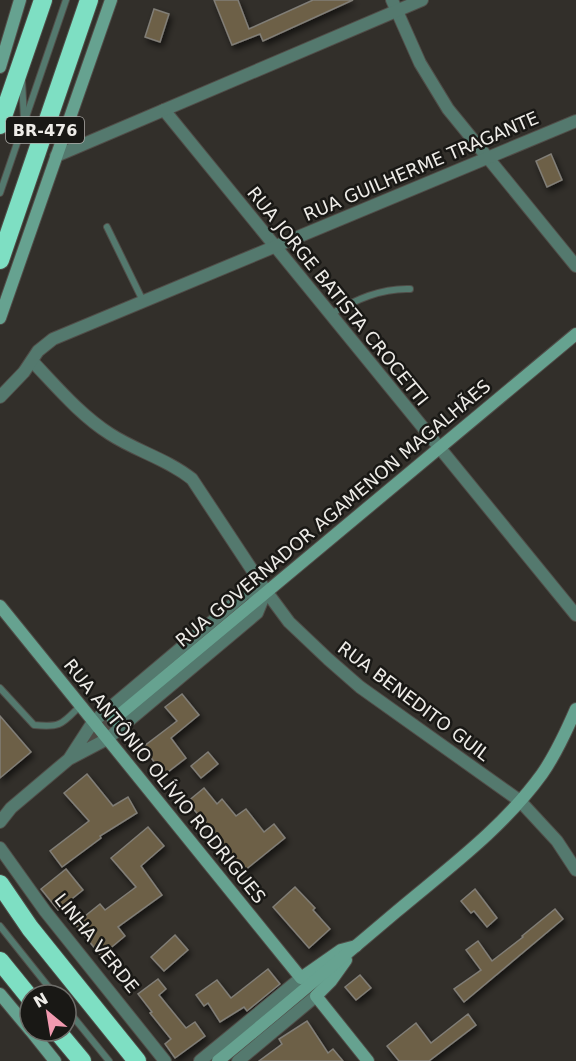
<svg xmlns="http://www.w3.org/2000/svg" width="576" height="1061" font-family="'DejaVu Sans',sans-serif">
<defs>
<filter id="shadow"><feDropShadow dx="2.5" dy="4" stdDeviation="3" flood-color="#0009"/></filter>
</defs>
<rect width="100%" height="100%" fill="#322f2a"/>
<g fill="#6d6047" stroke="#817e77" stroke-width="1.5" filter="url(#shadow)">
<path d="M214,0h24l11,29 64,-29h40l-90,41 -3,-7 -28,11z"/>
<path d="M154,9l15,5 -9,28 -15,-5z"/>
<path d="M551,154l11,26 -15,7 -11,-26z"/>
<path d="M182,694l17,21 -28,23 15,20 -22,17 -21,-28 34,-26 -12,-14z"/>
<path d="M0,716l31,36 -31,26z"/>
<path d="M208,752l10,12 -17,14 -10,-12z"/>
<path d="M87,774l26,32 15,-9 9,16 -37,23 1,2 -39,29 -12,-16 39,-30 -25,-28z"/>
<path d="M204,788l13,16 5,-5 14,17 10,-7 18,23 10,-8 11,14 -41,33 -29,-38 -28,-31z"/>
<path d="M148,827l16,19 -23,20 21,29 -44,32 7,9 -24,20 -26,-32 25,-20 5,6 31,-23 -25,-29z"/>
<path d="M66,869l17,21 -25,20 -17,-21z"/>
<path d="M295,887l20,21 -2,2 17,19 -21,19 -36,-41z"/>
<path d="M475,889l22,29 -10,9 -13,-16 -3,2 -10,-12z"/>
<path d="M555,909l8,10 -99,83 -10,-13 27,-19 -15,-20 12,-9 14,20 31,-24 -1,-1z"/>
<path d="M175,935l13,15 -24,21 -13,-14z"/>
<path d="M268,969l12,15 -33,27 -3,-4 -24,15 -12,-19 -4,3 -8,-11 21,-15 14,18z"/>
<path d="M360,975l11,13 -15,12 -11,-13z"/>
<path d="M158,979l8,10 -7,6 27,33 9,-6 10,14 -30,22 -10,-14 6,-5 -21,-26 2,-1 -14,-18z"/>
<path d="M468,1014l8,11 -47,36h-30l-12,-15 29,-23 15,20z"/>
<path d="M307,1021l21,32 5,-4 10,12h-84l23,-17 -3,-5z"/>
</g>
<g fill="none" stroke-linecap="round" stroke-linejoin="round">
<path stroke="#4e4b46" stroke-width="12" stroke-dasharray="12 6" stroke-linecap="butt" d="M75,752l38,-32"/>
<g stroke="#504d48" stroke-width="8">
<g id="lane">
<path d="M22,81l2,38"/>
<path d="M0,193l66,-193"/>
<path d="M107,227l36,74"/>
<path d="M331,314c24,-14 50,-26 79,-25"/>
<path d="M0,688l34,37c27,3 28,-1 46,-19"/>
<path d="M0,926l55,69"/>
<path d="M66,1008l43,53"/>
</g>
</g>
<g stroke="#504d48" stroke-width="14">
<g id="street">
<path d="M392,0l28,63 28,46 128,157"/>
<path d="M164,110l412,505"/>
<path d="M56,156l366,-156"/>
<path d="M32,361c24,25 48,54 78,73 26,17 57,25 82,45l74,112 23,31 39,37 32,28 160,114 37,40 19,29"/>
<path d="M0,397l24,-25 14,-21 15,-12 523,-218"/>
<path d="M0,822l11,-14 58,-49 38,-20 150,-126 9,-22 -20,2 -153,129 -24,37"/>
<path d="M0,848l45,63 120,150"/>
<path d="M200,1061l101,-83"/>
<path d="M238,1061l78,-65"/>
</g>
</g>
<g stroke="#504d48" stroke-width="14">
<g id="secondary">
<path d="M0,67l20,-67"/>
<path d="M0,318l111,-318"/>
<path d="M0,606l301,372 40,-28 15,-4"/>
<path d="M113,720l463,-386"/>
<path d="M346,960l-15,21 -15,15 52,65"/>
<path d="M0,994l30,36"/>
<path d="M31,1031l24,30"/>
<path d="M218,1061c60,-49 119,-99 178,-149 51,-43 107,-84 146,-138 14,-20 24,-42 34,-65"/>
</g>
</g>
<g stroke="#504d48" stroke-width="20">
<g id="highway">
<path d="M0,125l43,-125"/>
<path d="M0,260l89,-260"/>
<path d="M0,884l30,44 107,133"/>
<path d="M0,961l30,37"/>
<path d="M57,1031l25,30"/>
</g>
</g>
<use href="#lane" stroke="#54796e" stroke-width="6"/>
<use href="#street" stroke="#54796e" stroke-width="12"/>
<use href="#secondary" stroke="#66a290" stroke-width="12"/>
<use href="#highway" stroke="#7edfc3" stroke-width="18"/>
</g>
<g text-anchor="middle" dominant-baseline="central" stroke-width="5" stroke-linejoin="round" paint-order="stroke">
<rect fill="#191815" stroke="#aeaca9" stroke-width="1.5" x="6" y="117" width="78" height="26" rx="4.5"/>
<g font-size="16" font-weight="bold" fill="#eeece8">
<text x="45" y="130">BR-476</text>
</g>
<g font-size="18" fill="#eeece8" stroke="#191815">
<text transform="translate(421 166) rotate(-23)">RUA GUILHERME TRAGANTE</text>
<text transform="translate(338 296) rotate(51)">RUA JORGE BATISTA CROCETTI</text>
<text transform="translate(333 513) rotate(-40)">RUA GOVERNADOR AGAMENON MAGALHÃES</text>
<text transform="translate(414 701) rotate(37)">RUA BENEDITO GUIL</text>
<text transform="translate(165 781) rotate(51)">RUA ANTÔNIO OLÍVIO RODRIGUES</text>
<text transform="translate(97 943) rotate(51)">LINHA VERDE</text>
</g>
</g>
<g transform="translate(48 1013) rotate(330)"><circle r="28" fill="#191815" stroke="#6e6d69" stroke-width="1.5"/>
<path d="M0-4.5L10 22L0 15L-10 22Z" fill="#f29ab0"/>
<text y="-9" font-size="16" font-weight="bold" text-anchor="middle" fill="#eeece8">N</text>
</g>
</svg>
